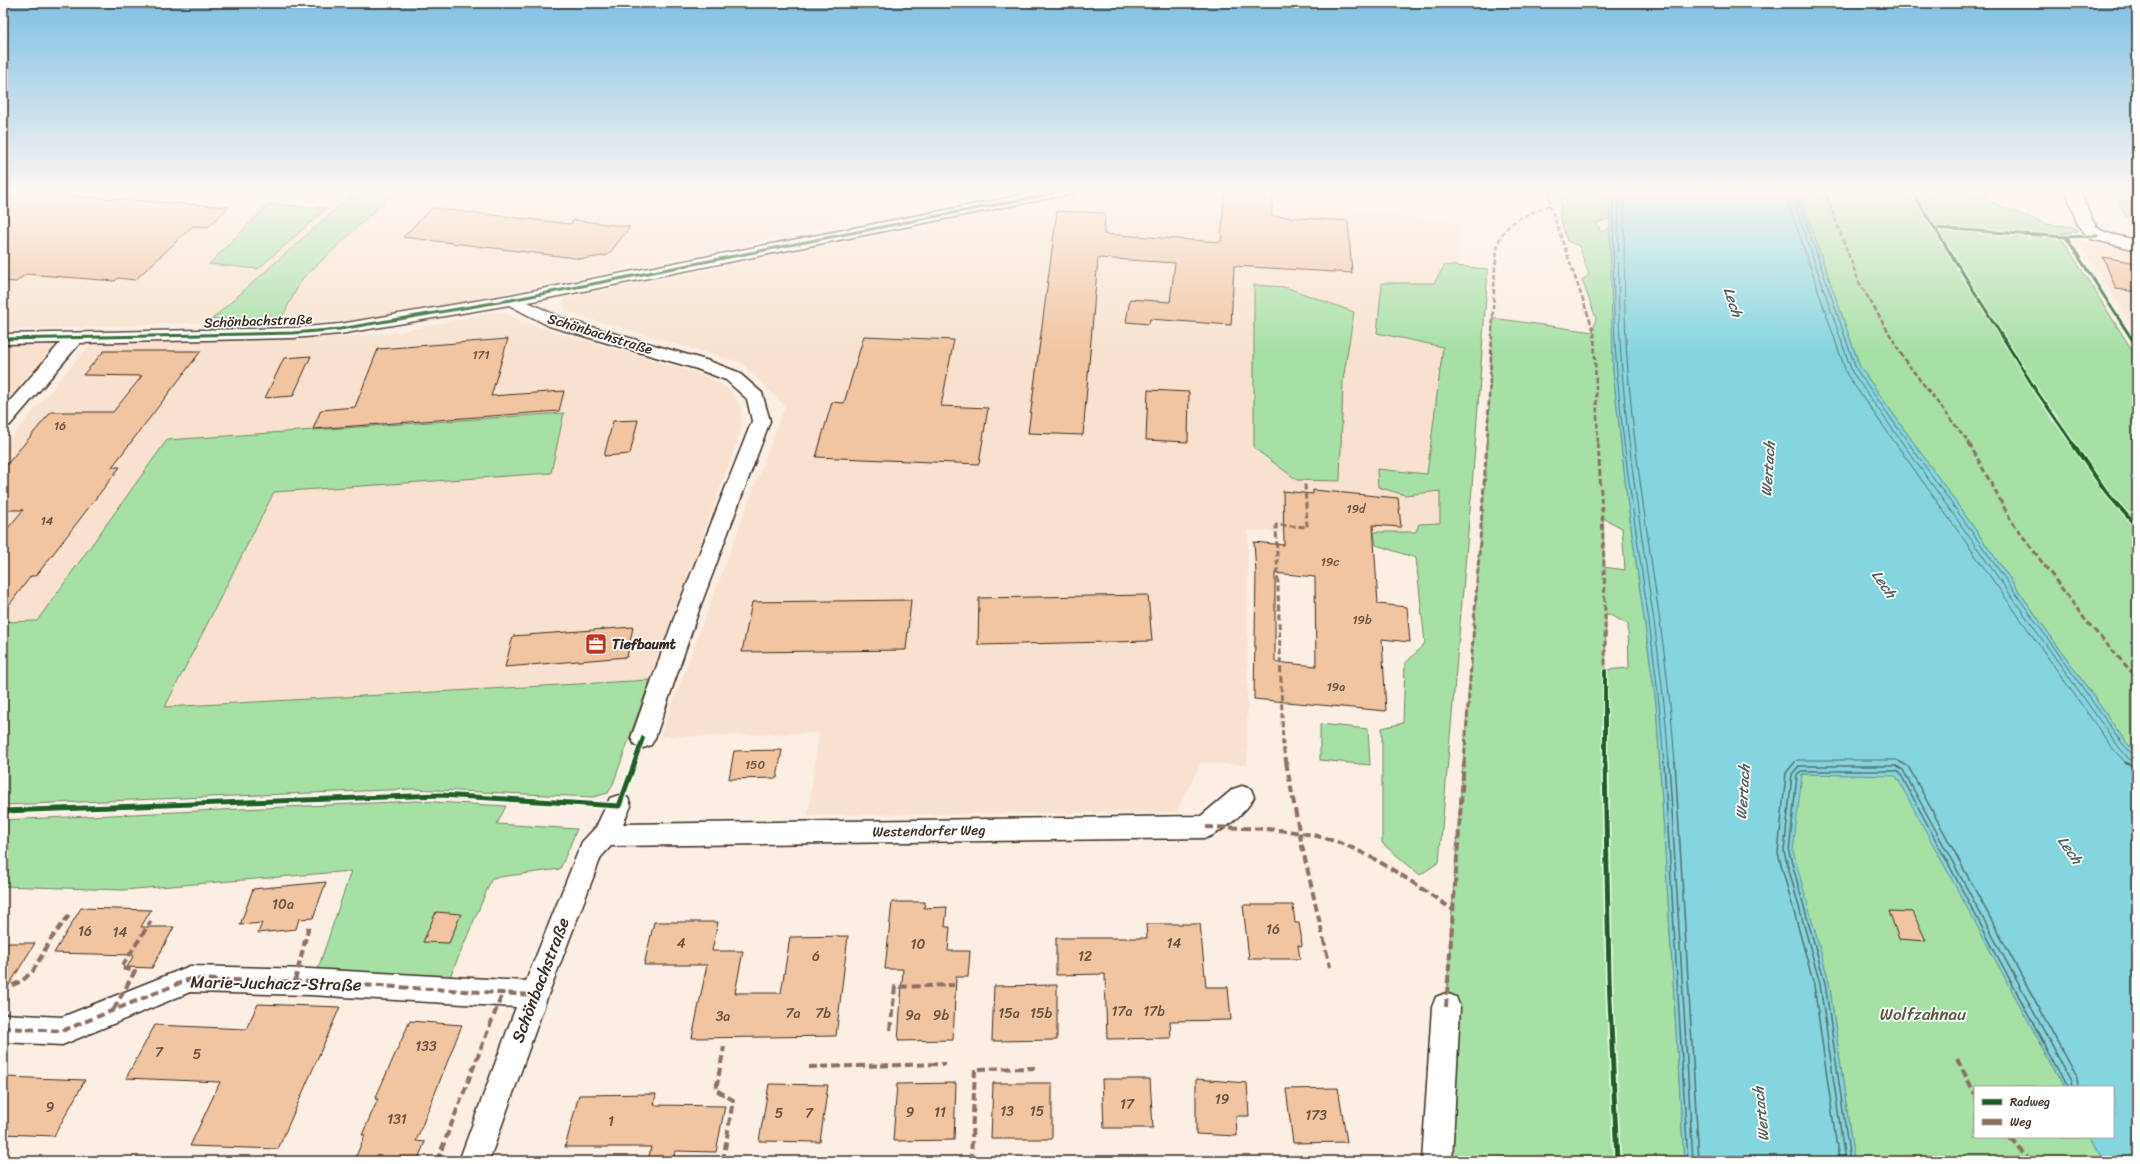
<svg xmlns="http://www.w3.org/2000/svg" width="2140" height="1164" font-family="Sriracha,sans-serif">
<rect width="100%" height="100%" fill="#fbeee3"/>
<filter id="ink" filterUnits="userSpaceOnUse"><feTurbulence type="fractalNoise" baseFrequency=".025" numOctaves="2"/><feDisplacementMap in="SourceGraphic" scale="8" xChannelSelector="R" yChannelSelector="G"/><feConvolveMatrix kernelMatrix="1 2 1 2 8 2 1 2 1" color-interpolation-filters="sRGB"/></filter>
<g filter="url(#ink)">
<g fill="#f8e2cf">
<path d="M3,190h75l191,14 -60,60 49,5 90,-79h494l-14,37 -449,91 -33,3 -147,2 -196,7z"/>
<path d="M1112,190h221l6,4 12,16 108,12 -5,326 -206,-18 -1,235 -46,-2 -25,49 -368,3 11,-82 -159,4 125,-331 -43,-43 -176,-51 -3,-14z"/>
<path d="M2078,241l59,11v82l-28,-46z"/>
<path d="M488,313h16l25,11 175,51 25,14 12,19 1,21 -92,251 -485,28 109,-216 277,-19 13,-60 -397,27 -130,182h-34v-175l81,-96 8,-6 14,-2 183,-4 59,-3 50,-4z"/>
<path d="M59,343l-56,68v-66z"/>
</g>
<g fill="#a6e0a5" stroke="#708562" fill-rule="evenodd">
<path d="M357,190h40l-95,89 -20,38 -70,2z"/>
<path d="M1561,190h48l2,28 -14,5 4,9 10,-5 2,144 14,127 29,205 28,458h-247l15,-252 35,-458 6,-133 100,14 3,-14 -14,-38 7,-5 -10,-29 -12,-5 -7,-24zM1603,518l19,10 3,42 -21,-3zM1606,613l22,11 1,44 -24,2z"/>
<path d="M1798,190h195l-10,9 63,25 28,3 3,5 -18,2 78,124v396l-12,-13 -265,-374z"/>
<path d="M2117,200l20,2v15l-11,-1z"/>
<path d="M269,204l58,4 -69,61 -49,-5z"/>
<path d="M1445,265l43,4 -16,218 -33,375 -19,13 -38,-32v-115l21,-5 2,-59 20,-21 -9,-85 -40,-13 -2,-13h42l3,-8 21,-1v-32l-35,4 -27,-8 -1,-18 50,5 16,-127 -66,-14 5,-50h52z"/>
<path d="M1254,285l31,2 69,25 -11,68 -3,101 -43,-1 -43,-32z"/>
<path d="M564,413l-13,60 -277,19 -109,215 485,-27 -37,104 -5,9 -15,4 -180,-8 -410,16v-183l34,-1 130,-181z"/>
<path d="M1320,724l48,5 2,36 -50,-5z"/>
<path d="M1801,774l95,1 168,312h-89v50h116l13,24h-250l-25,-179 -37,-131z"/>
<path d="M416,801l90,5 -9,18 80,5 -17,40 -68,9 -42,99 -133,-5 34,-101 -228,19 -120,-4v-66z"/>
</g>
<path fill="#84d5df" stroke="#679192" d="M1609,190h189l62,177 265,374 12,13v407h-33l-13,-24h22v-50h-49l-168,-311 -94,-2 -9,77 36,131 25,179h-170l-28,-458 -29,-205 -14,-127z"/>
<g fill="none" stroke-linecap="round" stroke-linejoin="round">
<g stroke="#586e6b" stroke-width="1">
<path d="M1613,190c1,60 -1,122 4,182 10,131 39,260 47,391"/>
<path d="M1618,190c1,60 -1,122 4,182 10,131 39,260 47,391"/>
<path d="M1624,190c1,60 -1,122 4,182 10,131 39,260 47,391"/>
<path d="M1784,190l63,185 266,374 13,14"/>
<path d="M1790,190l62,182 266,374 11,13 8,2"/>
<path d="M1795,190l61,179 266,374 11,12 4,1"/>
<path d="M1794,763l3,-3h100l5,3"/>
</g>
<g stroke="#586e6b" stroke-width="1.5">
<path d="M1664,762l24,399"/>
<path d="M1669,762l24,399"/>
<path d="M1675,762l24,399"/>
<path d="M1795,762l-9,11 -8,80 36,132 25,176"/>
<path d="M1900,762l8,4 169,312 1,9"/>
<path d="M2125,762l12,5"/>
<path d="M1845,1161l-25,-177 -36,-132 8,-78 7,-8h97l7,4 168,311 1,6"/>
<path d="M1850,1161l-25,-178 -36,-131 8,-77 4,-4h95l4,2 167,314"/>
</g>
</g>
<g fill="#f1c5a1" stroke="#3b2a1e" fill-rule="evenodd">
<path d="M1225,190h47v26l76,5 4,52 -118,-7 -3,59 -81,-6 -1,5 -23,-2 4,-23 40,3 5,-39 -77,-5 -15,177 -55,-2 29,-222 48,2 -1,21 117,8z"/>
<path d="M3,191l226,16 -21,20 -15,-1 -58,54 -17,-2 -3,3 -89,-7 -10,8 -13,-1z"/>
<path d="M432,208l138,16 4,-4 56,7 -22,28 -24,4 -181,-22z"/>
<path d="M2103,257l34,6v29l-21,-3z"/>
<path d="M864,336l90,4 -13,66 47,2 -9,56 -163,-7 16,-55 12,1z"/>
<path d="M508,339l-17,57 73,-5 -5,20 -246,18 8,-19 34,-3 23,-58z"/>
<path d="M104,351h97l-89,116h8l-84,109h-5l-28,37v-79l20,-24h-20v-41l48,-57h62l29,-36 -59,-1z"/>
<path d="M311,356l-18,40 -28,2 19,-40z"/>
<path d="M1148,390l41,2 -1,50 -42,-2z"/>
<path d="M638,420l-8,34 -26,2 9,-35z"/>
<path d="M1313,490l85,8 3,29 -28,-2 5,79 29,3 3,35 -28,-3 4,72 -132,-12 2,-126 -2,-31 30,3 -1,-54 30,3zM1275,573l40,4 1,89 -41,-4z"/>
<path d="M1148,595l4,46 -174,4 1,-47z"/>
<path d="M911,600l-5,50 -164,2 10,-50z"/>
<path d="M633,627l-6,30 -122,10 8,-31z"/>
<path d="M782,750l-5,28 -48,1 5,-28z"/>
<path d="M326,882l-13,36 -14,1 -3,10 -38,4 4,-10 -22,2 13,-36z"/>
<path d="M892,902h33l-1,6 23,-1 -2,20h5l-2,24h22l-2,26h-12l-3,63 -55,1 5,-72h-18z"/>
<path d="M1243,905h50l2,18h4l2,12 1,11 -4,-1 2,14h-51z"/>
<path d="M81,908l70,2 -10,17h33l-22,41 -25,-1 7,-12 -80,-2z"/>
<path d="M1889,911l24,1 13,29 -27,-2z"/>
<path d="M436,912l25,2 -12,29 -26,-1z"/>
<path d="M654,922h64l-6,29h31l-8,42h46l9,-56 58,-1 -12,100 -144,2 15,-73h-63z"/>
<path d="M1146,924h54l6,63h22l3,33 -61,1 1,17 -64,1 -2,-65 -49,1v-37h91z"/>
<path d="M3,943h32l-32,52z"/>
<path d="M1057,985v55l-65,1 2,-55z"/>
<path d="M258,1004l82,3 -62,142 -88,-3 30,-64 -94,-4 29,-53 91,4z"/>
<path d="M410,1021l52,4 -46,116 9,1 -8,19h-63l11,-26h-3l16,-36h-3z"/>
<path d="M3,1077l57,2 25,1 -31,56 -51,-2z"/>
<path d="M1102,1079h48l3,49h-49z"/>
<path d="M1196,1079l51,4 2,33h-13l1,20 -41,-2z"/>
<path d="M956,1083l-2,57 -61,1 4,-57z"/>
<path d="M993,1083h59v56h-61z"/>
<path d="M769,1084l59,1 -8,57 -61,-1z"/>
<path d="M1338,1088l9,54 -54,1 -7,-54z"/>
<path d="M656,1094l-2,11 71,1 -9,46 -41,-1 -2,10h-25l3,-14h-86l14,-52z"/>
</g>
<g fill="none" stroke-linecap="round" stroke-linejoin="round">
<g stroke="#3b2a1e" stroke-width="3">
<g id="minor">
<path d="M1048,190h29l-2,3 -5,1 -542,108 33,16 148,43 29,11 24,21 8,28 -70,186 -45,131 -4,7 -8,3 -8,-3 -4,-7 47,-131 74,-186 -5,-22 -21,-19 -29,-11 -148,-43 -40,-21 -169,29 -47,4 -213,5 -70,82 -7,2v-18l57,-66 -57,1v-10l290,-6 47,-4 171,-29z"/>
<path d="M2066,190h14c18,43 10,40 57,50v10l-46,-11 -13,-13z"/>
<path d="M1242,786l9,3 3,8c-6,14 -33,36 -48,41l-595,8 -10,11 -53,138 -59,166h-30l57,-154 -206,-12 -120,-3 -128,53 -59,-3v-28l59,3 128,-51 120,3 216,12 56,-139 14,-15 14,-29 9,-3 9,3 3,8 -8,18 578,-8 32,-27z"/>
<path d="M1446,993l10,4 4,10 -8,154h-30l10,-154 4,-10z"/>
</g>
</g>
<use href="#minor" fill="#fff" fill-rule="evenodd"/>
<g stroke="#8d6e63" stroke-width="2.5" stroke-dasharray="5 2.5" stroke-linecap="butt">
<path d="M1551,190l-1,15 44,127 4,112"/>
<path d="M1824,190l35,92 47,80 64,82"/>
<path d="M1487,444l8,-178c2,-8 1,-17 4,-25 7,-21 33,-28 51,-36"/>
</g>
<g stroke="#8d6e63" stroke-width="3" stroke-dasharray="6 3" stroke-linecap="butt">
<path d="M1598,443c5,77 8,154 7,231"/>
<path d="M1969,443l43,79 75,100 50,56"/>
<path d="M1286,763l-3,-17 -7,-221 31,2 -2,-43"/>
<path d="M1464,763l23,-320"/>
</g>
<g stroke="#8d6e63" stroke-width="4" stroke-dasharray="8 4" stroke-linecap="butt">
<path d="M1286,762l16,84 28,121"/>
<path d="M1206,827c39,1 78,1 115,10 49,13 90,45 131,72"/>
<path d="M295,981l14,-56"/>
<path d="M3,992l3,-4 16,-7 11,-10 18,-32 20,-26"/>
<path d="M1446,1007l18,-245"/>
<path d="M114,1009l21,-38 -14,-3 30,-47"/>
<path d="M3,1028l59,3 128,-52 120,3 224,13"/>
<path d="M890,1030l5,-43 59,-2"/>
<path d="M1957,1059l18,35"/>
<path d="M809,1067l137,-3"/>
<path d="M2009,1137l24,24"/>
<path d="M437,1161l66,-169"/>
<path d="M723,1161l10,-61 -17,-10 8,-43"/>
<path d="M971,1161l4,-92 62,-1"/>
</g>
<g stroke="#fff" stroke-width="5">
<g id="cycleway-far2">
<path d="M1911,190l124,199 38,55"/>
<path d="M1935,228l131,9 31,-1"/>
<path d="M2066,237l71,110"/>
<path d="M3,339l290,-6 47,-4 171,-29 559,-110"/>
</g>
</g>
<g stroke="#fff" stroke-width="6">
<g id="cycleway-far1">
<path d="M2072,443l35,50 30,34"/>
<path d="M1605,671v92"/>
<path d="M634,763l9,-25"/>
</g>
</g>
<g stroke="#fff" stroke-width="8">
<g id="cycleway">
<path d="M1605,762l4,215 8,184"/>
<path d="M3,811l437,-16 179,11 16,-44"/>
</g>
</g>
<use href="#cycleway-far2" stroke="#1b5e20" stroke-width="3"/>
<use href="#cycleway-far1" stroke="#1b5e20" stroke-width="4"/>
<use href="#cycleway" stroke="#1b5e20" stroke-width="5"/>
</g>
</g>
<linearGradient id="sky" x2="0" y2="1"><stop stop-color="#80c1e4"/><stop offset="0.54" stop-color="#fdf7f2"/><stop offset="1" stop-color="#fdf7f2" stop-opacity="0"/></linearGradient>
<rect width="2140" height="353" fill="url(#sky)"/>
<defs>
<g id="office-square" transform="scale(1.15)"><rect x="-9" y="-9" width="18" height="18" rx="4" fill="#c8321e" stroke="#fff"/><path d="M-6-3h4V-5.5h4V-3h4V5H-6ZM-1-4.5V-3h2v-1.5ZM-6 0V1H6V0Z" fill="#fff"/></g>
</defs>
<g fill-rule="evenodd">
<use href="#office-square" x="596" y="644"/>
</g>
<g text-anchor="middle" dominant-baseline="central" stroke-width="3.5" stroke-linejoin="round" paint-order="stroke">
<g font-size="12" fill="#68513f">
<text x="481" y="355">171</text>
<text x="60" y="426">16</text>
<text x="1356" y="509">19d</text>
<text x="47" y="521">14</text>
<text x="1330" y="562">19c</text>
<text x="1362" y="620">19b</text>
<text x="1336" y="687">19a</text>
<text x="755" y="765">150</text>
</g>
<g font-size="14" fill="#3b2a1e" stroke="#fff">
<text transform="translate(258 321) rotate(-2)">Schönbachstraße</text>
<text transform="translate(600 334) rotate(17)">Schönbachstraße</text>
<text transform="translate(929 831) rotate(-1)">Westendorfer Weg</text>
</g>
<g font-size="14" font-weight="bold" fill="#3b2a1e" stroke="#fff" text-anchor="start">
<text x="612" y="644">Tiefbaumt</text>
</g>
<g font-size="14" fill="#68513f">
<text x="283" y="904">10a</text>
<text x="1273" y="929">16</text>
<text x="85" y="931">16</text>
<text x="120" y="932">14</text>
<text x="681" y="943">4</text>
<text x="1174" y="943">14</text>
<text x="918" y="944">10</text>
<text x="816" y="956">6</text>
<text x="1085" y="956">12</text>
<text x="1122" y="1011">17a</text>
<text x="1154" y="1011">17b</text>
<text x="793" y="1013">7a</text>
<text x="823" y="1013">7b</text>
<text x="1009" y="1013">15a</text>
<text x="1041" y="1013">15b</text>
<text x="913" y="1015">9a</text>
<text x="941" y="1015">9b</text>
<text x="723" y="1016">3a</text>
<text x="426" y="1046">133</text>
<text x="159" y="1052">7</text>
<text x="197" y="1054">5</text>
<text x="1222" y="1099">19</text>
<text x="1127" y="1104">17</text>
<text x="50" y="1107">9</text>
<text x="1007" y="1111">13</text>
<text x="1037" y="1111">15</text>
<text x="910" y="1112">9</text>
<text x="940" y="1112">11</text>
<text x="779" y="1113">5</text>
<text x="809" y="1113">7</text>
<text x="1316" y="1115">173</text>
<text x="397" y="1119">131</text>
<text x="611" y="1121">1</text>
</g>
<g font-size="15" font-style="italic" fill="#515d58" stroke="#fff">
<text transform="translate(1733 302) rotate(72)">Lech</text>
<text transform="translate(1768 469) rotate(-86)">Wertach</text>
<text transform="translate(1884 584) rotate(55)">Lech</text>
<text transform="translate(1743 792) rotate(-86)">Wertach</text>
<text transform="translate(2070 850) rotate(55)">Lech</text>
<text transform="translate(1761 1114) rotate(-96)">Wertach</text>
</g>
<g font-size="17" fill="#3b2a1e" stroke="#fff">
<text transform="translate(540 980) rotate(-69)">Schönbachstraße</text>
<text transform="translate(276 983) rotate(1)">Marie-Juchacz-Straße</text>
</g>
<g font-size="17" fill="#565840" stroke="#fff">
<text x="1923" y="1014">Wolfzahnau</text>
</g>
</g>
<rect width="2140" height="1164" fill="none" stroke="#fff" stroke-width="16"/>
<rect x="8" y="8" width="2124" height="1148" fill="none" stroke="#3b2a1e" stroke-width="1.5" filter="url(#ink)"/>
<rect x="1974" y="1086" width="140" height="52" fill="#ffffff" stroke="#b1aaa5"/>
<rect x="1982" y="1099" width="20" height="6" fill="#1b5e20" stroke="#b1aaa5"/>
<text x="2010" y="1106" font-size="12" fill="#3b2a1e">Radweg</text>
<rect x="1982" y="1119" width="20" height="6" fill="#8d6e63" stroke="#b1aaa5"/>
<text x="2010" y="1126" font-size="12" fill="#3b2a1e">Weg</text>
</svg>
